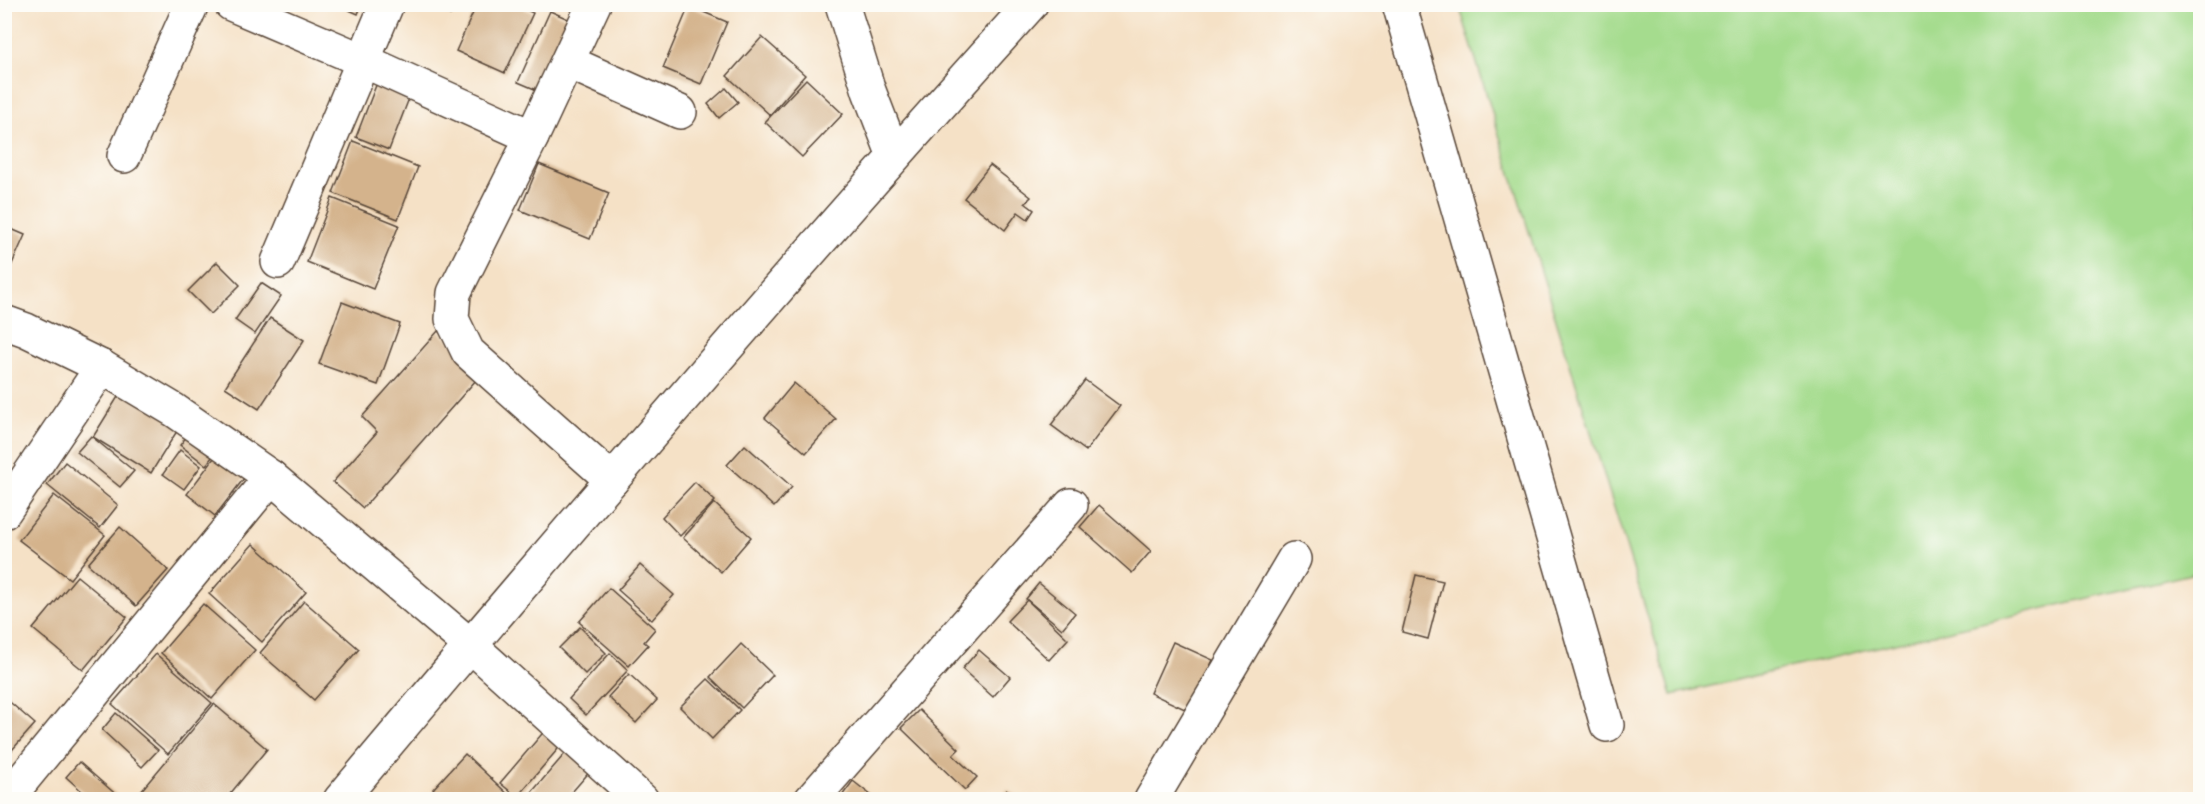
<svg xmlns="http://www.w3.org/2000/svg" width="2205" height="804" font-family="Pangolin,sans-serif">
<rect width="100%" height="100%" fill="#fdfcf7"/>
<filter id="ink" filterUnits="userSpaceOnUse"><feTurbulence type="fractalNoise" baseFrequency=".0167" numOctaves="2"/><feDisplacementMap in="SourceGraphic" scale="12" xChannelSelector="R" yChannelSelector="G"/><feConvolveMatrix kernelMatrix="1 2 1 2 8 2 1 2 1" color-interpolation-filters="sRGB"/></filter>
<filter id="wash" filterUnits="userSpaceOnUse"><feTurbulence type="fractalNoise" baseFrequency=".008" numOctaves="4" result="noise"/><feDisplacementMap in="SourceGraphic" scale="24" xChannelSelector="R" yChannelSelector="G"/><feGaussianBlur stdDeviation="1.35" result="paint"/><feColorMatrix in="noise" values="0 0 0 0 0 0 0 0 0 0 0 0 0 0 0 0 0 1.4 0 .05"/><feComposite in="paint" operator="in"/></filter>
<g filter="url(#wash)">
<rect width="100%" height="100%" fill="#f5e1c6"/>
<path fill="#a5dc8e" stroke="#708356" stroke-width="1.5" d="M1459,5h741v567l-528,123z"/>
<g id="blocks">
<g fill="#d4b38c">
<path d="M336,4h26l-4,10z"/>
<path d="M429,4h26l-5,11z"/>
<path d="M477,4h37l19,9 -28,60 -49,-22z"/>
<path d="M689,6l38,16 -26,62 -38,-16z"/>
<path d="M550,11l25,11 -31,71 -26,-11z"/>
<path d="M762,37l43,38 -35,40 -43,-39z"/>
<path d="M380,75l33,13 -24,62 -33,-13z"/>
<path d="M806,79l37,35 -41,43 -37,-35z"/>
<path d="M726,88l12,14 -19,16 -11,-14z"/>
<path d="M353,141l65,26 -20,52 -65,-26z"/>
<path d="M539,164l70,29 -19,46 -70,-29z"/>
<path d="M990,165l41,32 -6,6 9,7 -6,9 -10,-7 -13,18 -41,-32z"/>
<path d="M332,198l67,27 -26,64 -66,-27z"/>
<path d="M4,226l21,9 -21,47z"/>
<path d="M217,262l23,23 -29,29 -23,-23z"/>
<path d="M261,283l20,13 -26,38 -20,-14z"/>
<path d="M342,302l58,22 -22,61 -59,-21z"/>
<path d="M270,318l34,22 -45,69 -34,-22z"/>
<path d="M438,331l46,40 -121,137 -30,-26 44,-50 -15,-15z"/>
<path d="M1085,380l35,26 -34,45 -35,-26z"/>
<path d="M794,383l42,36 -30,34 -41,-35z"/>
<path d="M124,387l58,36 -31,50 -58,-36z"/>
<path d="M193,428l26,20 -13,17 -26,-20z"/>
<path d="M91,436l43,35 -14,16 -43,-35z"/>
<path d="M745,445l47,42 -18,20 -47,-42z"/>
<path d="M180,450l21,16 -17,23 -21,-15z"/>
<path d="M220,450l28,23 -33,43 -28,-22z"/>
<path d="M65,462l53,43 -18,23 -53,-43z"/>
<path d="M695,482l20,19 -35,35 -18,-19z"/>
<path d="M54,495l51,40 -35,44 -51,-39z"/>
<path d="M714,503l37,34 -30,35 -38,-34z"/>
<path d="M1099,505l52,46 -19,22 -52,-46z"/>
<path d="M120,527l48,43 -32,36 -48,-42z"/>
<path d="M253,544l53,48 -44,50 -53,-48z"/>
<path d="M640,565l34,30 -22,25 -34,-30z"/>
<path d="M1416,575l27,6 -15,58 -26,-7z"/>
<path d="M77,576l50,41 -44,53 -50,-41z"/>
<path d="M1039,583l36,30 -13,16 -36,-30z"/>
<path d="M609,588l46,41 -11,13 4,3 -19,21 -50,-44z"/>
<path d="M1027,600l41,39 -19,21 -42,-39z"/>
<path d="M304,601l55,48 -45,51 -54,-47z"/>
<path d="M203,604l52,46 -43,49 -51,-46z"/>
<path d="M580,627l26,26 -21,21 -26,-26z"/>
<path d="M1173,642l40,18 -24,51 -39,-18z"/>
<path d="M741,644l32,31 -31,33 -32,-31z"/>
<path d="M979,650l31,27 -17,20 -31,-28z"/>
<path d="M610,653l18,17 -42,45 -17,-16z"/>
<path d="M156,654l56,49 -44,51 -56,-50z"/>
<path d="M629,674l28,26 -21,23 -28,-26z"/>
<path d="M708,679l32,31 -28,29 -32,-32z"/>
<path d="M4,697l31,27 -31,35z"/>
<path d="M214,704l53,45 -42,51h-88l-2,-2z"/>
<path d="M919,710l40,39 -6,6 24,22 -12,13 -64,-62z"/>
<path d="M116,713l42,37 -16,17 -40,-37z"/>
<path d="M547,728l16,15 -46,54 -17,-14z"/>
<path d="M569,749l23,20 -27,31h-40z"/>
<path d="M465,754l49,46h-70l-11,-11z"/>
<path d="M79,762l41,36 -2,2h-26l-26,-23z"/>
<path d="M853,781l24,19h-38z"/>
<path d="M1007,790l18,10h-23z"/>
</g>
</g>
</g>
<g filter="url(#ink)">
<use href="#blocks" fill-opacity="0" stroke="#574537" stroke-width="1.5"/>
<g fill="none" stroke-linecap="round" stroke-linejoin="round">
<g stroke="#574537" stroke-width="36">
<g id="street">
<path d="M231,4l131,56 170,77"/>
<path d="M594,4l-62,133 -78,156 -2,26 16,33 144,128"/>
<path d="M842,4l27,87 25,65"/>
<path d="M1399,4l208,721"/>
<path d="M568,62l112,50"/>
<path d="M124,156l68,-152"/>
<path d="M278,262l109,-258"/>
<path d="M4,322l22,8 76,37 72,43 97,67 199,168 172,155"/>
<path d="M4,512l98,-145"/>
<path d="M6,800l265,-323"/>
<path d="M340,800c226,-269 455,-535 691,-796"/>
<path d="M811,800l260,-295"/>
<path d="M1151,800l143,-241"/>
</g>
</g>
<use href="#street" stroke="#fff" stroke-width="33"/>
</g>
</g>
<rect width="2205" height="804" fill="none" stroke="#fdfcf7" stroke-width="24"/>
</svg>
